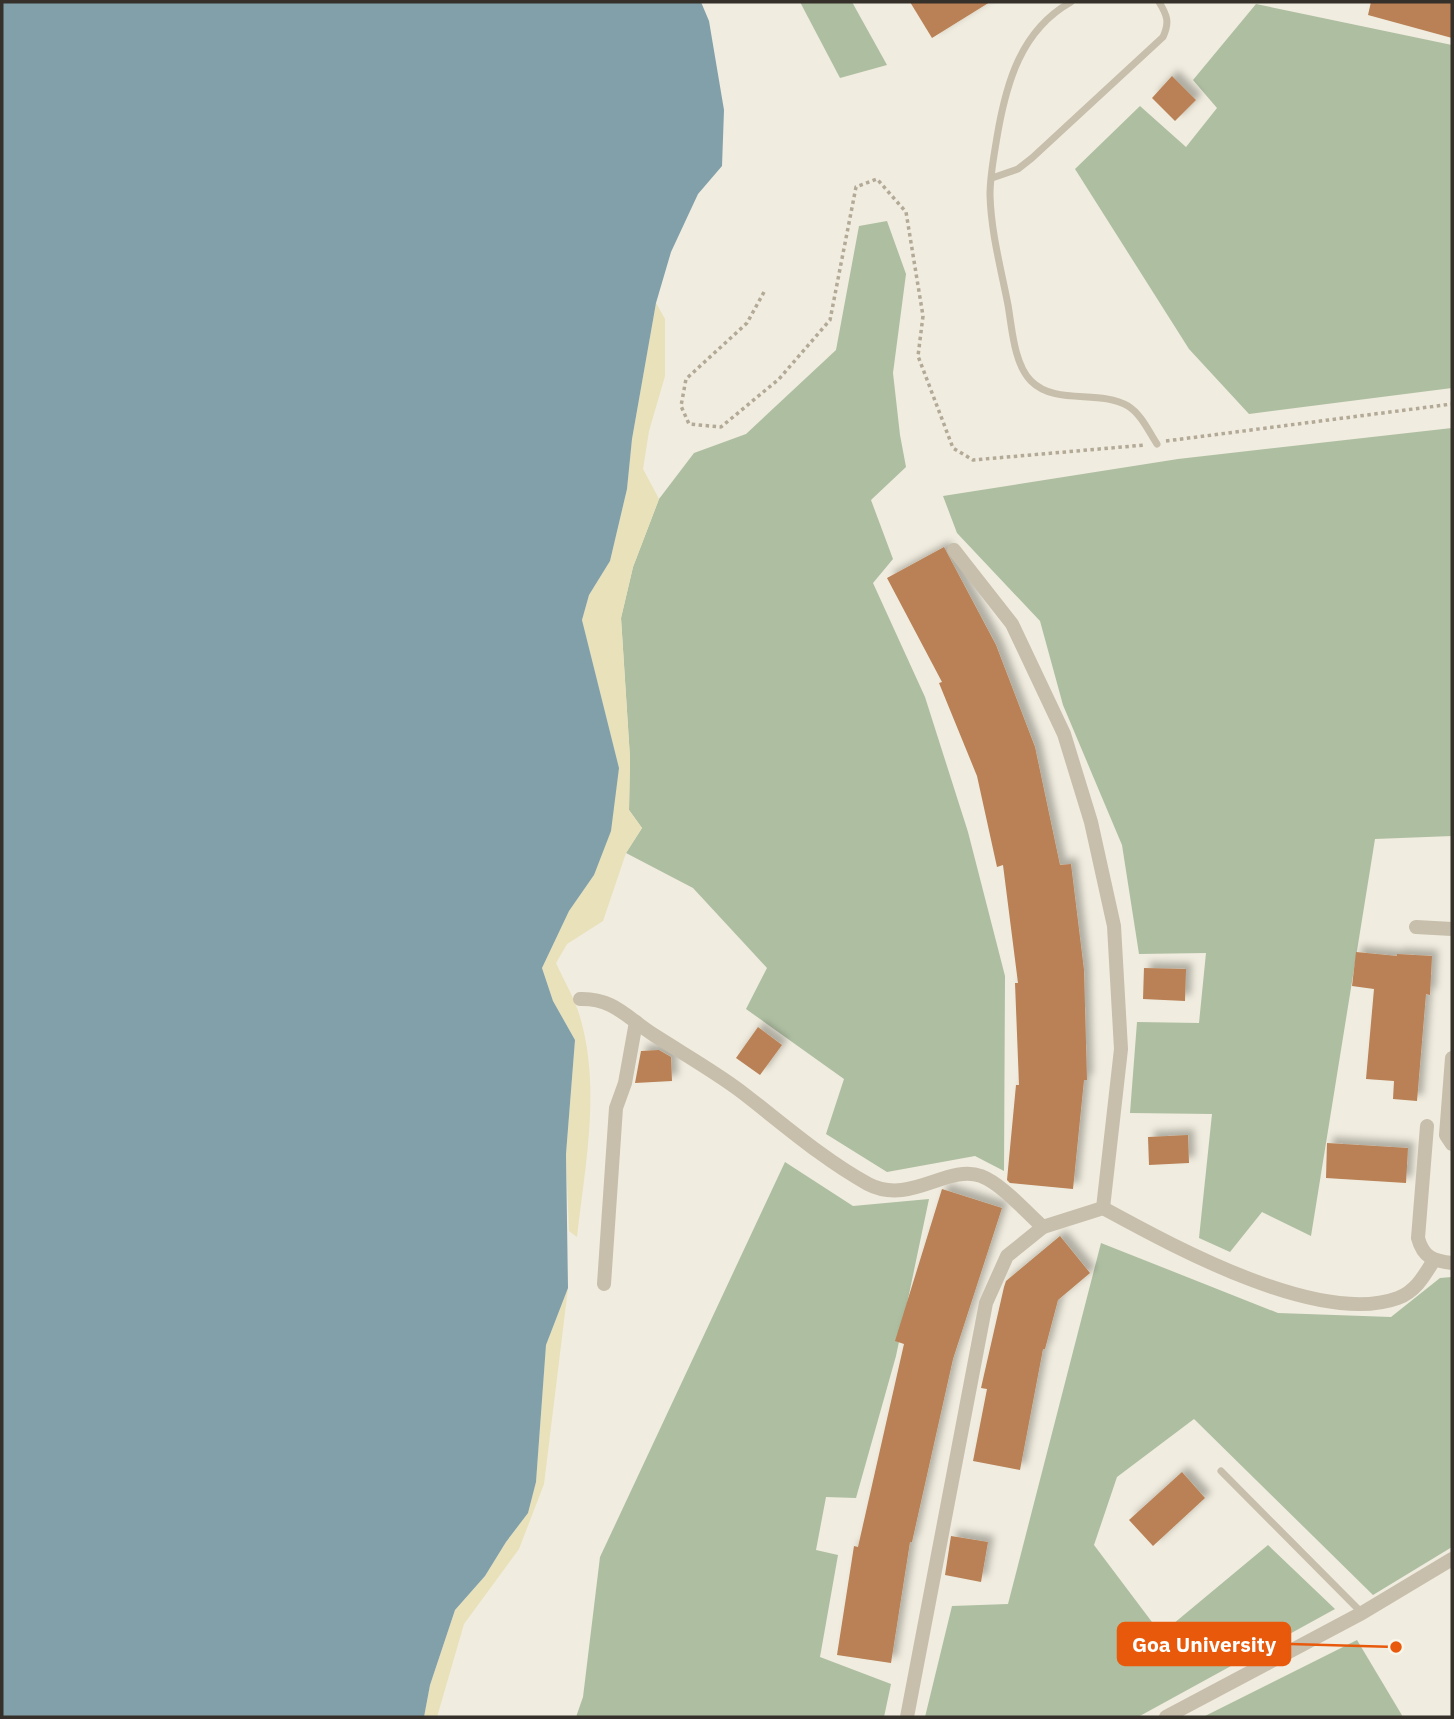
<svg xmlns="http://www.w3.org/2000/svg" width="1454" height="1719" font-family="'IBM Plex Sans',sans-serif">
<defs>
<filter id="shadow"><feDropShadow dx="6" dy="-6" stdDeviation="3.5" flood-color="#0004"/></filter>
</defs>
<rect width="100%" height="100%" fill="#f0ecdf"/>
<g fill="#aebea1">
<path d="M800,2h52l35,63 -47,13z"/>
<path d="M1256,4l196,41v343l-203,26 -60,-65 -114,-180 65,-63 46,41 31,-39 -24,-28z"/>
<path d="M887,221l19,53 -13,99 7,62 6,32 -35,33 22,59 -20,24 52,114 43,135 37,144 -1,195 -29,-15 -88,16 -61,-38 18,-55 -98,-70 21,-41 -74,-80 -67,-35 16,-25 -13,-18 1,-52 -9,-140 12,-51 26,-68 35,-46 52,-19 90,-84 23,-124z"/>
<path d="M1452,428v408l-77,3 -64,397 -49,-24 -32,40 -31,-14 13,-124 -82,-1 7,-91 62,1 7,-70 -67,1 -17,-109 -59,-140 -23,-84 -83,-88 -14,-37 235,-37z"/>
<path d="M785,1162l68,44 76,-7 -33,157 -40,142 -30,-1 -10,53 22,5 -18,102 71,27 -7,33h-308l7,-20 17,-140z"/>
<path d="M1101,1243l177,70 113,4 49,-39 12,-1v270l-79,48 -179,-176 -77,58 -23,68 67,89 107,-89 67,64 -197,108h-213l27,-111 56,-2z"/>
<path d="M1357,1640l46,77h-200z"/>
</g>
<g fill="#e8e1ba">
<path d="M656,303l9,16v57l-16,55 -6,38 16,30 -26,68 -12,51 9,140 -1,52 13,18 -16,25 -23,68 -36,23 -11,19c8,18 19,36 24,54 21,72 5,148 -3,220l-8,-6 -3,-77 9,-114 -22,-39 -11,-33 27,-57 25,-36 25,-107 -37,-148 7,-25 21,-34 17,-72 5,-50z"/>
<path d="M568,1288l-24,196 -25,65 -55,75 -27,93h-13l6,-32 25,-75 30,-34 21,-34 22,-29 8,-31 10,-137z"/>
</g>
<path fill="#81a0aa" d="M2,2h699l8,19 15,89 -2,56 -24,28 -27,58 -15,51 -24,136 -5,50 -17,72 -21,34 -7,25 37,148 -8,63 -17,44 -25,36 -27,57 11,33 22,39 -9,114 2,134 -22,57 -10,137 -8,31 -22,29 -21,34 -30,34 -25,75 -6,32h-422z"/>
<g fill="#b98155" filter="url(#shadow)">
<path d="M910,2h80l-58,36z"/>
<path d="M1371,2h81v36l-84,-23z"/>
<path d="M1172,76l24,24 -21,21 -23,-23z"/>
<path d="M944,547l52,98 39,102 25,118 11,-1 13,106 3,110h-3l-11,109 -63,-6 -3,-3 9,-95h3l-4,-102h3l-15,-118 -6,2 -20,-91 -38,-93 3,-1 -55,-104z"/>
<path d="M1356,952l41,4v-2l35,2 -2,39 -4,-1 -9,107 -24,-2 1,-18 -28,-2 8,-90 -22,-3z"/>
<path d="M1144,968l42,1 -1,32 -42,-2z"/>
<path d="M758,1027l24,18 -22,30 -24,-17z"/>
<path d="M659,1050l12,7 1,24 -37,2 6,-32z"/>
<path d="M1188,1135l1,28 -40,2 -1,-28z"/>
<path d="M1327,1143l81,5 -2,35 -80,-5z"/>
<path d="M942,1189l60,19 -49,151 -41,183h-2l-19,121 -54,-8 17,-109 4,1 46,-203 -9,-3z"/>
<path d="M1060,1236l30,37 -32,27 -13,49h-2l-23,121 -47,-9 14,-72 -6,-1 23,-101 2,-6z"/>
<path d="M1182,1472l23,26 -52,48 -24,-26z"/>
<path d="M951,1536l37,6 -7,40 -36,-7z"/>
</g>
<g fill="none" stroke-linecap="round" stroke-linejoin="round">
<g stroke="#b3a997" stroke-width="3.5" stroke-dasharray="3.5 3.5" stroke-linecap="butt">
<path d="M764,292l-17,31 -61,56 -5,27 8,18 32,3 58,-48 51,-59 26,-133 21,-8 29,33 17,104 -5,40 35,92 20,12 172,-15"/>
<path d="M1166,441l286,-37"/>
</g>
<g stroke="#c7beac" stroke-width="7">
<path d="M1071,2c-50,28 -65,81 -74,135 -3,19 -7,38 -7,58 1,37 11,74 18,110 4,23 6,59 23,76 25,25 68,8 97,25 13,8 21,26 29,38"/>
<path d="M992,178l26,-9 14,-11 131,-121c7,-15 4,-22 -4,-35"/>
<path d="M1221,1471l141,142"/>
</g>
<g stroke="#c7beac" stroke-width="14">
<path d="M1416,927l36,2"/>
<path d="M580,999c34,-1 47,19 74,36 28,18 58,35 85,55 42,32 82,68 129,94 42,22 79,-20 113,-8 21,8 45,36 62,51"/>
<path d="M1452,1058l-6,77 6,9"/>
<path d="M1427,1126l-9,112c5,19 15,23 34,25"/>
<path d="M1103,1208c70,38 216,119 295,90 18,-7 26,-22 36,-38"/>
<path d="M604,1284l12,-176 9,-25 11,-61"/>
<path d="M907,1717l79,-414 21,-47 36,-29 60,-19 18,-159 -7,-123 -23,-104 -27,-88 -52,-110 -58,-74"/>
<path d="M1166,1717l196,-104 90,-54"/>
</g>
</g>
<path fill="none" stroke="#e8590c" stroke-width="2.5" d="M1396 1647L1290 1644"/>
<circle fill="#e8590c" stroke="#f8f5eb" stroke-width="2.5" cx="1396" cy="1647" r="7"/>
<rect fill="#e8590c" stroke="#e8590c" stroke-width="2.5" x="1118" y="1623" width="172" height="42" rx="7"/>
<g font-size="21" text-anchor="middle" font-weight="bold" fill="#fff">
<text x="1204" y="1652">Goa University</text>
</g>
<rect width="1454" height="1719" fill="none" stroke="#36302a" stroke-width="7"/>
</svg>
